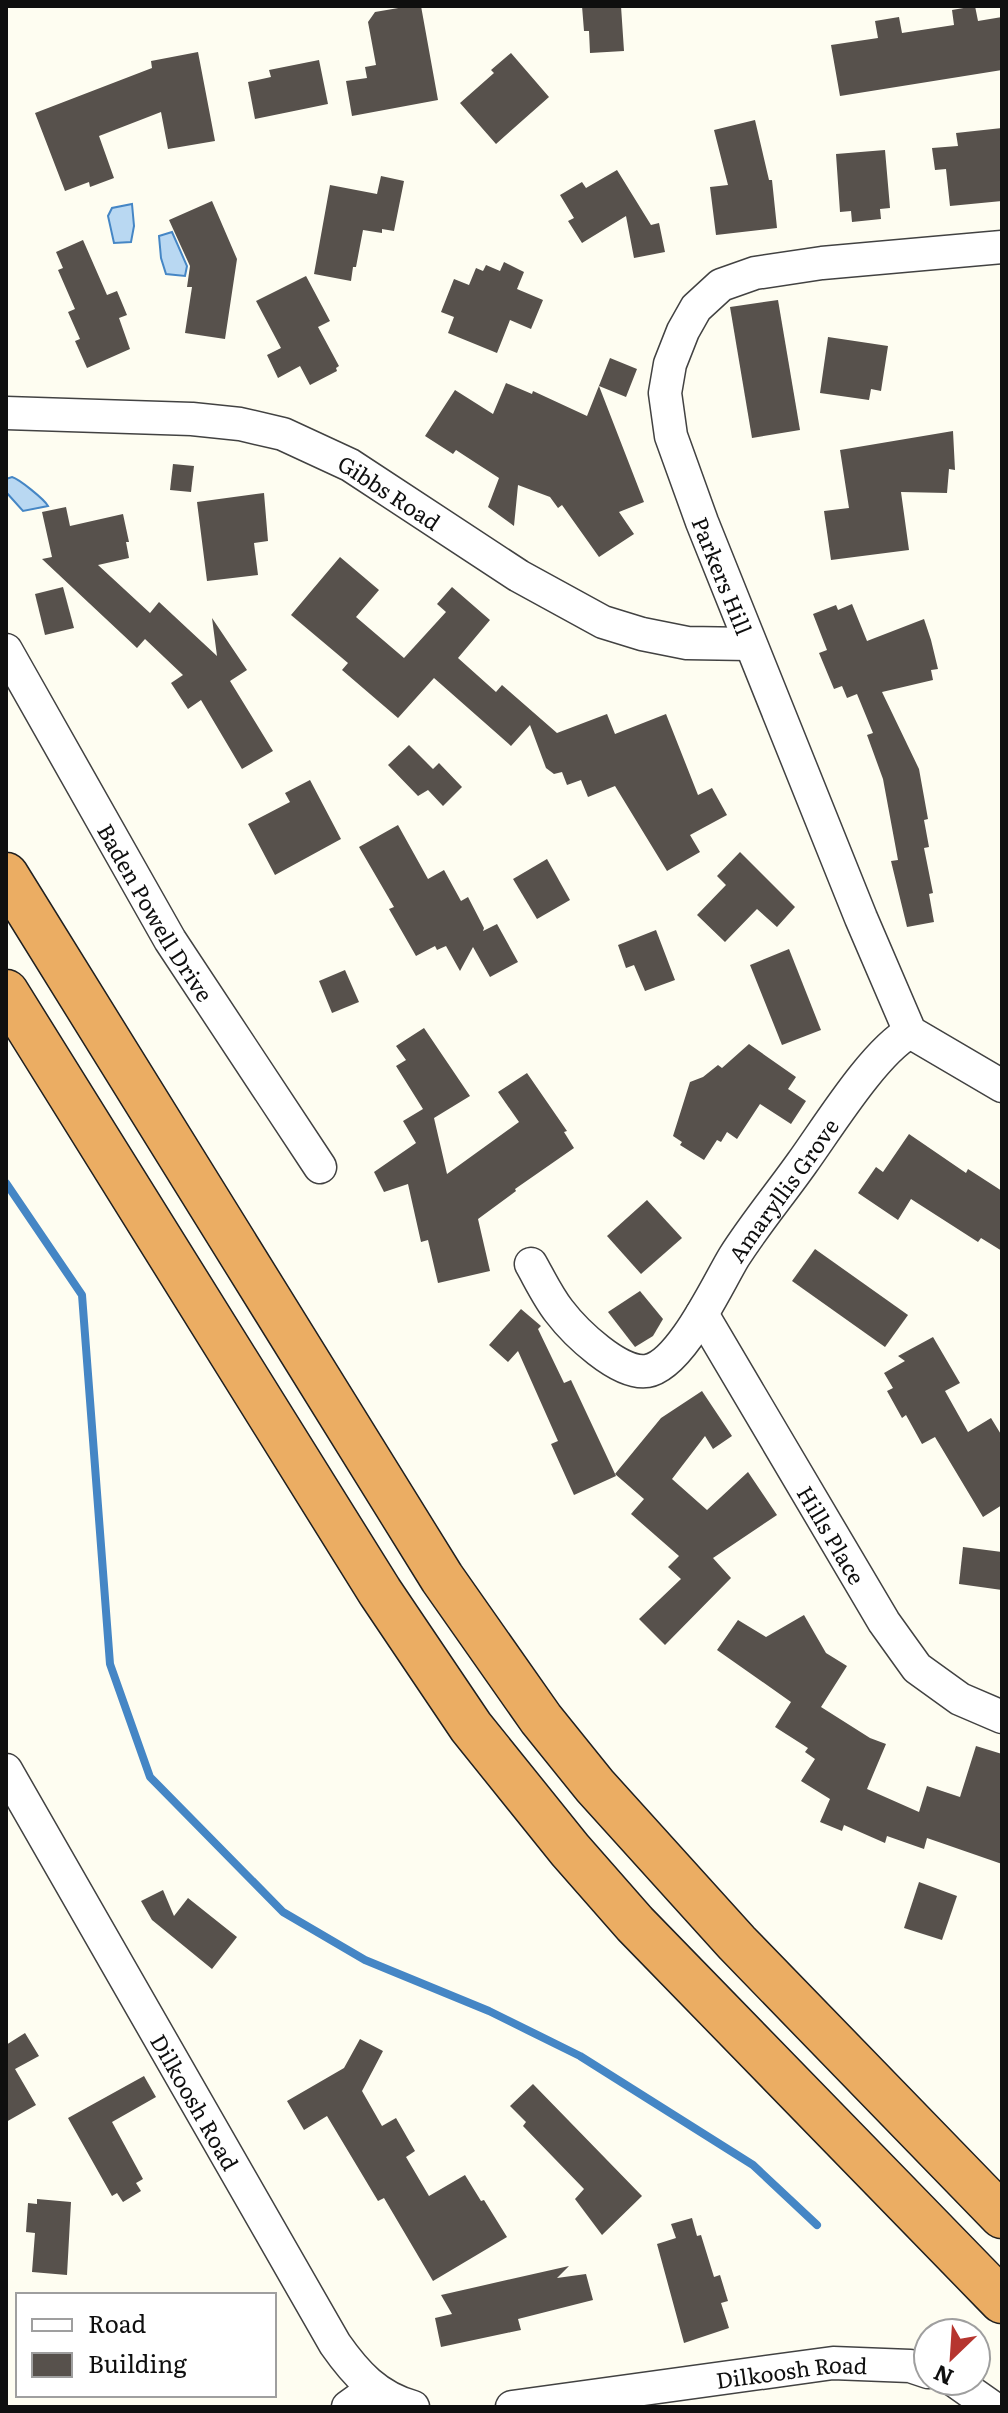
<svg xmlns="http://www.w3.org/2000/svg" width="1008" height="2413" font-family="Literata,serif">
<rect width="100%" height="100%" fill="#fefdf1"/>
<g fill="#b9d8f2" stroke="#4586c5" stroke-width="2">
<path d="M132,204l2,22 -3,16 -17,1 -6,-27 4,-8z"/>
<path d="M172,232l15,34 -2,10 -19,-2 -5,-16 -2,-22z"/>
<path d="M12,477c7,2 32,22 36,29l-25,5 -17,-19v-13z"/>
</g>
<g fill="none" stroke-linecap="round" stroke-linejoin="round">
<path stroke="#4586c5" stroke-width="8" d="M6,1183l76,112 28,369 40,113 133,135 82,48 124,51 91,45 173,109 64,60"/>
</g>
<g fill="#57514c">
<path d="M410,6h11l17,94 -86,16 -6,-35 21,-3 -2,-11 11,-2 -8,-43 7,-10z"/>
<path d="M582,6h39l3,45 -34,2 -1,-22h-5z"/>
<path d="M975,6l3,15 24,-4v53l-162,26 -9,-51 47,-7 -3,-17 24,-4 3,16 52,-8 -2,-15z"/>
<path d="M198,52l17,89 -47,8 -7,-37 -62,24 15,42 -24,9 -1,-5 -24,9 -30,-78 117,-45 -1,-7z"/>
<path d="M511,53l38,44 -53,47 -36,-41 34,-30 -3,-3z"/>
<path d="M319,60l9,44 -73,15 -7,-37 23,-5 -2,-7z"/>
<path d="M755,120l14,60h3l5,48 -61,7 -6,-48 18,-2 -14,-55z"/>
<path d="M1002,128v73l-52,5 -4,-37 -11,1 -3,-22 26,-2 -2,-13z"/>
<path d="M885,150l5,58 -10,1 1,10 -29,3 -1,-11 -11,1 -4,-58z"/>
<path d="M617,170l34,55 8,-2 6,29 -31,6 -8,-42 -44,27 -14,-22 6,-3 -14,-23 22,-13 4,6z"/>
<path d="M381,176l23,5 -10,50 -12,-2v4l-19,-3 -7,37h-3l-2,14 -37,-7 16,-89 47,9z"/>
<path d="M212,201l25,58 -12,80 -40,-6 7,-46h-5l3,-21 -21,-46z"/>
<path d="M83,240l24,55 10,-4 10,24 -8,3 11,31 -43,19 -12,-27 5,-2 -12,-27 7,-3 -17,-39 5,-2 -7,-16z"/>
<path d="M504,262l20,10 -7,17 26,11 -12,29 -21,-9 -13,33 -49,-20 6,-16 -13,-5 13,-33 15,6 7,-17 7,3 3,-6 14,6z"/>
<path d="M306,276l24,45 -12,6 21,39 -3,2 1,3 -27,14 -10,-19 -22,12 -11,-23 14,-7 -25,-47z"/>
<path d="M778,300l22,130 -48,8 -22,-131z"/>
<path d="M828,337l60,9 -7,45 -10,-2 -2,11 -49,-7z"/>
<path d="M610,358l27,11 -11,28 -27,-11 45,116 -25,10 15,22 -35,23 -37,-52 -4,3 -8,-11 -32,-12 -4,41 -26,-19 11,-29 -43,-28 -3,4 -28,-18 30,-46 38,24 13,-31 26,11 1,-3 54,25z"/>
<path d="M953,431l2,39 -6,-1 -2,24 -46,-1 8,58 -78,10 -7,-49 25,-3 -9,-58z"/>
<path d="M173,464l21,2 -3,26 -21,-2z"/>
<path d="M264,493l4,48 -14,2 4,32 -51,6 -10,-79z"/>
<path d="M66,507l4,19 53,-12 6,28h-3l3,16 -31,7 52,48 9,-11 58,54 -5,-38 35,52 -17,11 43,70 -31,18 -41,-69 -13,9 -17,-26 12,-8 -38,-36 -8,9 -95,-89 10,-2 -10,-45z"/>
<path d="M340,557l39,33 -23,27 48,41 42,-46 -9,-8 15,-17 38,33 -32,38 38,34 6,-7 55,48 50,-19 8,20 51,-20 32,81 14,-7 15,27 -37,20 10,17 -33,19 -52,-85 -27,11 -7,-17 -14,5 -5,-13 -8,2 -8,-6 -16,-43 -19,21 -77,-68 -36,40 -56,-48 6,-7 -57,-48z"/>
<path d="M63,587l11,41 -29,7 -10,-41z"/>
<path d="M852,604l15,37 57,-22 7,21 7,29 -7,1 2,10 -51,12 37,77 9,50 -4,1 5,27 -5,1 9,45 -4,1 5,28 -27,5 -16,-66 7,-1 -15,-81 -16,-44 6,-2 -16,-39 -10,4 -5,-12 -8,3 -15,-36 8,-3 -14,-36 23,-9 2,5z"/>
<path d="M409,745l24,24 6,-6 23,24 -19,19 -15,-16 -10,6 -30,-31z"/>
<path d="M310,780l31,59 -66,36 -27,-51 42,-22 -5,-9z"/>
<path d="M398,825l30,54 16,-9 17,31 7,-4 16,31 -1,3 14,-7 21,38 -28,15 -17,-30 -13,24 -14,-25 -9,4 -2,-4 -19,10 -27,-47 5,-2 -35,-60z"/>
<path d="M740,852l55,55 -18,20 -20,-18 -32,33 -28,-27 29,-30 -9,-9z"/>
<path d="M547,859l23,41 -33,19 -24,-40z"/>
<path d="M656,930l19,50 -30,11 -11,-26 -8,3 -8,-23z"/>
<path d="M789,949l32,81 -39,15 -32,-80z"/>
<path d="M345,970l14,32 -27,11 -13,-32z"/>
<path d="M424,1028l46,68 -36,22 13,56 72,-52 -21,-30 29,-19 40,58 -3,1 10,16 -59,41 1,2 -38,28 12,52 -52,12 -10,-43 -7,2 -13,-58 -24,8 -10,-20 42,-29 -13,-22 20,-12 -27,-43 10,-6 -10,-14z"/>
<path d="M749,1044l47,33 -8,12 18,12 -15,23 -31,-20 -23,35 -10,-7 -6,10 -4,-2 -13,20 -24,-15 2,-3 -9,-6 17,-54 13,-5 15,-12 4,3z"/>
<path d="M909,1134l57,39 2,-4 34,22v60l-21,-13 -3,4 -67,-43 -13,21 -40,-27 18,-26 7,5z"/>
<path d="M647,1200l35,38 -41,36 -34,-38z"/>
<path d="M815,1249l93,66 -23,32 -93,-66z"/>
<path d="M640,1291l23,28 -10,17 -18,11 -27,-35z"/>
<path d="M521,1309l20,17 -3,3 26,54 7,-3 45,96 -42,19 -23,-51 7,-3 -40,-90 -10,11 -19,-17z"/>
<path d="M933,1337l27,46 -15,8 23,41 23,-14 11,18v69l-19,12 -48,-80 -13,7 -16,-29 -4,3 -15,-27 6,-3 -9,-15 21,-12 -7,-5z"/>
<path d="M702,1391l30,45 -19,13 -8,-13 -33,43 35,31 41,-38 29,43 -64,43 18,20 -66,67 -26,-26 42,-40 -13,-12 11,-11 -48,-42 13,-15 -29,-25 46,-56z"/>
<path d="M963,1547l39,5v38l-43,-6z"/>
<path d="M804,1615l22,38 21,13 -26,41 49,31 16,6 -19,45 52,23 8,-26 33,11 16,-51 26,8v110l-75,-26 -3,11 -37,-13 -2,7 -41,-18 -2,6 -22,-9 10,-23 -29,-18 14,-22 -10,-7 3,-4 -33,-21 16,-25 -74,-52 21,-30 28,17z"/>
<path d="M919,1882l38,14 -15,44 -38,-12z"/>
<path d="M163,1890l11,26 14,-18 49,39 -25,32 -60,-49 -11,-19z"/>
<path d="M25,2033l14,23 -24,13 21,36 -30,17v-77z"/>
<path d="M360,2039l23,12 -21,40 20,35 14,-8 19,33 -9,6 23,39 36,-21 16,26 3,-1 23,37 -74,44 -49,-83 -6,3 -51,-85 -23,14 -17,-29 57,-33z"/>
<path d="M144,2076l12,21 -44,25 31,57 -7,4 5,8 -18,11 -6,-9 -5,3 -44,-78z"/>
<path d="M533,2084l109,112 -40,39 -27,-36 9,-10 -61,-63 3,-4 -16,-16z"/>
<path d="M37,2199l34,3 -4,73 -35,-3 3,-39 -9,-1 2,-29 9,1z"/>
<path d="M692,2218l5,18 4,-1 13,42 6,-2 8,26 -7,2 8,25 -45,15 -27,-99 19,-6 -5,-14z"/>
<path d="M569,2266l-12,12 29,-4 7,26 -75,19 3,11 -80,17 -6,-29 17,-4 -11,-19z"/>
</g>
<g fill="none" stroke-linecap="round" stroke-linejoin="round">
<g stroke="#424242" stroke-width="35">
<g id="street">
<path id="s1" d="M1002,247l-180,16 -67,10 -34,12 -25,23 -13,23 -13,33 -5,29 6,43 31,86 159,396 49,114 92,54"/>
<path id="s2" d="M6,413l186,6 48,5 43,10 67,31 169,111 84,46 39,12 45,9 63,1"/>
<path id="s3" d="M6,650l164,290 150,227"/>
<path id="s4" d="M531,1264c9,16 17,33 28,47 16,21 60,64 88,60 34,-6 70,-86 87,-114 21,-33 46,-63 68,-94 26,-36 72,-111 108,-131"/>
<path id="s5" d="M702,1314l182,308 33,46 43,31 42,18"/>
<path id="s6" d="M6,1770l329,574c21,30 42,53 78,63"/>
<path d="M955,2381l37,26"/>
<path d="M348,2407l25,-18"/>
<path id="s7" d="M512,2407l321,-44 77,3 18,6"/>
</g>
</g>
<g stroke="#202020" stroke-width="47">
<g id="highway">
<path d="M6,875l436,703 99,141 54,67 142,157 265,273"/>
<path d="M6,992l374,600 91,135 99,123 65,74 367,377"/>
</g>
</g>
<use href="#street" stroke="#fff" stroke-width="32"/>
<use href="#highway" stroke="#ebad63" stroke-width="44"/>
</g>
<g text-anchor="middle" dominant-baseline="central" stroke-width="8" stroke-linejoin="round" paint-order="stroke">
<g font-size="22" fill="#0f0f0f" stroke="#fff">
<text stroke="none"><textPath href="#s2" startOffset="400">Gibbs Road</textPath></text>
<text stroke="none"><textPath href="#s1" startOffset="602">Parkers Hill</textPath></text>
<text stroke="none"><textPath href="#s3" startOffset="302">Baden Powell Drive</textPath></text>
<text stroke="none"><textPath href="#s4" startOffset="394">Amaryllis Grove</textPath></text>
<text stroke="none"><textPath href="#s5" startOffset="256">Hills Place</textPath></text>
<text stroke="none"><textPath href="#s6" startOffset="382">Dilkoosh Road</textPath></text>
<text stroke="none"><textPath href="#s7" startOffset="282">Dilkoosh Road</textPath></text>
</g>
</g>
<rect width="1008" height="2413" fill="none" stroke="#0f0f0f" stroke-width="16"/>
<rect x="16" y="2293" width="260" height="104" fill="#ffffff" stroke="#9f9f9f" stroke-width="2"/>
<rect x="32" y="2319" width="40" height="12" fill="#ffffff" stroke="#9f9f9f" stroke-width="2"/>
<text x="88" y="2333" font-size="24" fill="#0f0f0f">Road</text>
<rect x="32" y="2353" width="40" height="24" fill="#57514c" stroke="#9f9f9f" stroke-width="2"/>
<text x="88" y="2373" font-size="24" fill="#0f0f0f">Building</text>
<g transform="translate(952 2357) rotate(205)"><circle r="38" fill="#ffffff" stroke="#9f9f9f" stroke-width="2"/>
<path d="M0-6L14 30L0 20L-14 30Z" fill="#b6352f"/>
<text y="-12" font-size="22" font-weight="bold" text-anchor="middle" fill="#0f0f0f">N</text>
</g>
</svg>
